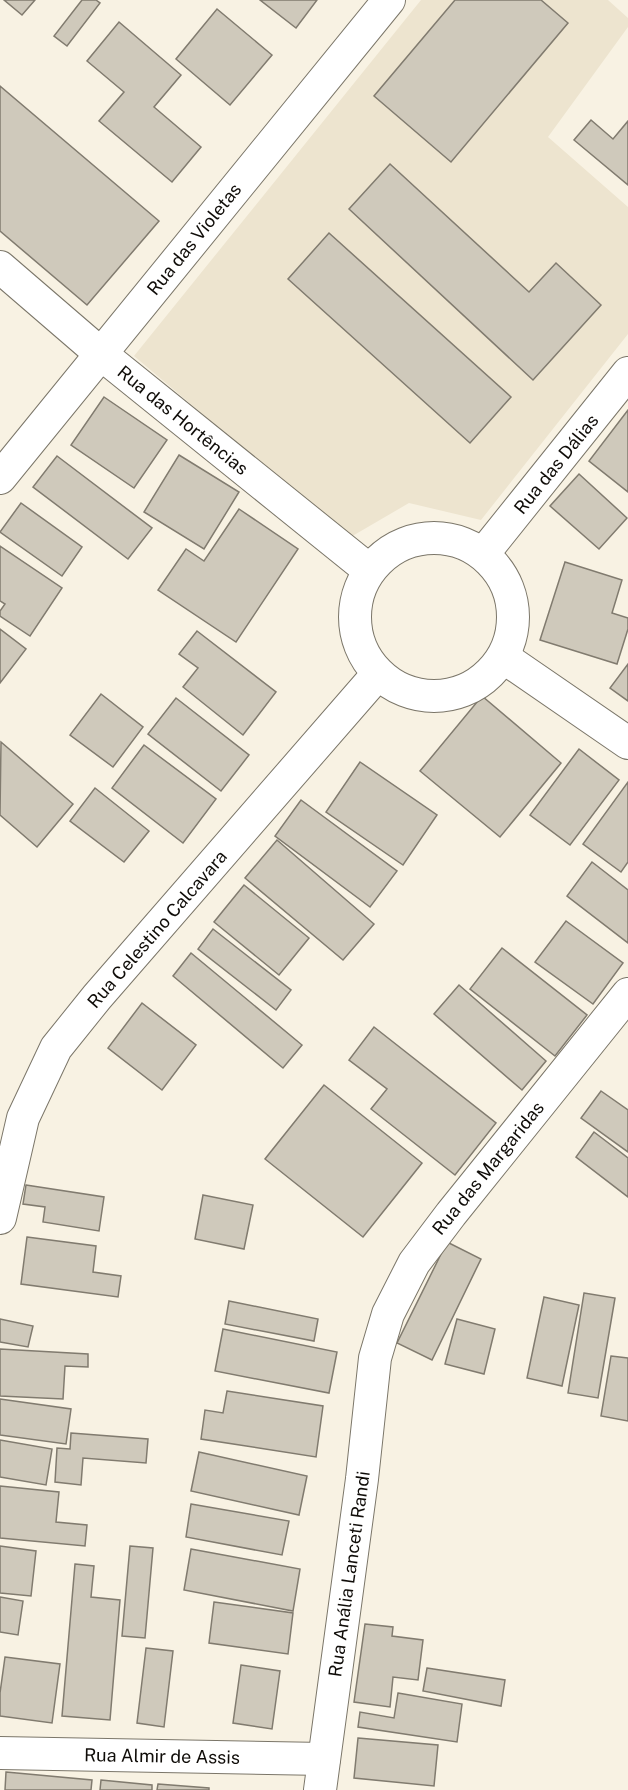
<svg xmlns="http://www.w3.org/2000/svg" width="628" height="1790" font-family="'Public Sans',sans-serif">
<rect width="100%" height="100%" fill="#f8f2e3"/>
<path fill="#ede4cf" d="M421,0h187l20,18v9l-80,110 80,70v127l-147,186 -72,-17 -60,35 -215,-182z"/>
<g fill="#cfc9bb" stroke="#817b6f" stroke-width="1.5">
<path d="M4,0h31l-13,15z"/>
<path d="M82,0h14l4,3 -33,43 -13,-10z"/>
<path d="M260,0h57l-21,28z"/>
<path d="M455,0h86l27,23 -117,139 -77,-66z"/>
<path d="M217,9l55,46 -42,50 -54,-46z"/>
<path d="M119,22l62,53 -27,32 47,40 -29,35 -73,-61 25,-29 -37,-31z"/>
<path d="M0,86l159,135 -72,84 -87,-74z"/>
<path d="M591,120l22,19 15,-18v64l-54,-45z"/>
<path d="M390,164l139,128 27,-29 45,42 -68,75 -184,-171z"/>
<path d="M329,233l182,164 -41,46 -182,-164z"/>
<path d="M104,397l63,43 -33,48 -63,-43z"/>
<path d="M628,410v82l-39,-31z"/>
<path d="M179,455l60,37 -35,57 -60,-37z"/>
<path d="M57,456l95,72 -24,31 -95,-72z"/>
<path d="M579,474l48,44 -28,31 -49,-43z"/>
<path d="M21,503l61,44 -20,29 -62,-44z"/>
<path d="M239,509l59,40 -62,93 -78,-52 28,-41 18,12z"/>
<path d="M0,546l62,42 -32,48 -30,-20v-5l5,-7 -5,-3z"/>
<path d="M565,562l57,18 -10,33 16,5v11l-11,35 -77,-24z"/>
<path d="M0,629l26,20 -26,34z"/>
<path d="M197,631l79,61 -33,43 -60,-48 15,-19 -19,-14z"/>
<path d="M628,664v37l-18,-13z"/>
<path d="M101,694l42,33 -30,40 -43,-32z"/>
<path d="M482,696l79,67 -61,74 -80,-66z"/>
<path d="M176,698l73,57 -28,36 -73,-57z"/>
<path d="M1,742l72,62 -36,43 -37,-32z"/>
<path d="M144,745l72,54 -33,44 -71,-55z"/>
<path d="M579,749l40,31 -49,65 -40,-30z"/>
<path d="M360,762l77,53 -34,50 -77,-53z"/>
<path d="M628,782v80l-7,10 -38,-28z"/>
<path d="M95,788l54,43 -25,31 -54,-41z"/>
<path d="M301,800l96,71 -27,36 -95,-71z"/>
<path d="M277,840l97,84 -31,36 -98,-82z"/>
<path d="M592,862l36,28v53l-61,-47z"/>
<path d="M244,885l65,53 -30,37 -65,-53z"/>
<path d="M566,921l57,42 -30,41 -58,-42z"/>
<path d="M213,929l78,61 -15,20 -78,-61z"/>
<path d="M502,948l85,67 -32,41 -85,-67z"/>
<path d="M191,953l111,92 -19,23 -110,-92z"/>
<path d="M459,985l87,76 -24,29 -88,-76z"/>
<path d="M142,1003l54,42 -34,45 -54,-42z"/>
<path d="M374,1027l122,96 -41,52 -84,-66 16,-20 -38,-29z"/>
<path d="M324,1085l98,78 -59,74 -98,-78z"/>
<path d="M601,1091l27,19v42l-47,-34z"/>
<path d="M594,1132l34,26v39l-52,-40z"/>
<path d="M26,1185l78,12 -5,34 -56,-9 2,-15 -22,-3z"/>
<path d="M203,1195l50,10 -9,44 -49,-10z"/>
<path d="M27,1237l69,9 -3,26 28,4 -3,21 -97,-13z"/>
<path d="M447,1242l34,17 -49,101 -35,-17z"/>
<path d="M584,1293l31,5 -17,100 -30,-5z"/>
<path d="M544,1297l35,8 -17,81 -35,-8z"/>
<path d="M229,1301l89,18 -4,22 -89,-17z"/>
<path d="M0,1319l33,7 -5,21 -28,-5z"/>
<path d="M457,1319l38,10 -11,45 -39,-10z"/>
<path d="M223,1329l114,23 -8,41 -114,-22z"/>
<path d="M0,1349l88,5v13l-23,-1 -2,33 -63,-3z"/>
<path d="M611,1356l17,2v63l-27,-5z"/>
<path d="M227,1391l96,15 -7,51 -115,-18 4,-29 18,3z"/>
<path d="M0,1399l71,10 -5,35 -66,-9z"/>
<path d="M71,1433l77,6 -2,24 -63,-5 -2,27 -26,-3 2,-34 13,1z"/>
<path d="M0,1440l52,9 -6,36 -46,-8z"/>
<path d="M199,1452l108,24 -8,39 -108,-24z"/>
<path d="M0,1486l59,6 -3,30 31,3 -2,21 -85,-8z"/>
<path d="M191,1504l98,17 -7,34 -96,-18z"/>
<path d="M0,1546l36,5 -5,45 -31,-3z"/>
<path d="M130,1546l23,2 -8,90 -23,-2z"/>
<path d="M191,1549l109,20 -7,42 -109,-21z"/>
<path d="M75,1564l19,2 -3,31 29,3 -10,120 -48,-4z"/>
<path d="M0,1597l23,4 -5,34 -18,-3z"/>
<path d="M214,1602l79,11 -5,41 -79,-11z"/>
<path d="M365,1624l28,3 -1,9 31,4 -5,40 -25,-3 -3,30 -36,-5z"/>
<path d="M146,1648l27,3 -9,76 -27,-4z"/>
<path d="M5,1657l55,7 -8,59 -52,-7v-23z"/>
<path d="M241,1665l39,6 -8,58 -39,-6z"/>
<path d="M427,1668l78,12 -4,26 -78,-15z"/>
<path d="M398,1693l64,11 -5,38 -99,-15 2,-15 34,6z"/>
<path d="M358,1738l80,7 -4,41 -80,-8z"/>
<path d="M6,1772l86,8 -1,10h-86z"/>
<path d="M101,1780l51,5v5h-52z"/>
<path d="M158,1784l51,4v2h-52z"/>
</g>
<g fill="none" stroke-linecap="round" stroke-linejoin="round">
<g stroke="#7b7669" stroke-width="34">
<g id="minor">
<path d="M0,267l101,87 268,216"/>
<path d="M0,478l389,-478"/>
<circle cx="434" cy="617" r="79"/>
<path d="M483,554l145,-181"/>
<path d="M503,657l125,86"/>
<path d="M0,1218l23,-100 33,-70 41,-51 280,-322"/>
<path d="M0,1753l324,6"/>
<path d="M320,1790l42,-311 13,-121 13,-44 26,-51 37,-49 177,-220"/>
</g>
</g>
<use href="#minor" stroke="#fff" stroke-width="32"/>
</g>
<g text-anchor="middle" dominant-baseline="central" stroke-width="4.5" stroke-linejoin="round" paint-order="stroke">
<g font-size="18" fill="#0f0c08" stroke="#fff">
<text transform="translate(194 239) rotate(-51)">Rua das Violetas</text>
<text transform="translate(183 420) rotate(39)">Rua das Hortências</text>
<text transform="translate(556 464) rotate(-51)">Rua das Dálias</text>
<text transform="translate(157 929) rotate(-49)">Rua Celestino Calcavara</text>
<text transform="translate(488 1168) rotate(-51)">Rua das Margaridas</text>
<text transform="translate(349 1574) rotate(-82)">Rua Anália Lanceti Randi</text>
<text transform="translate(162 1756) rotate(1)">Rua Almir de Assis</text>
</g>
</g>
</svg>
